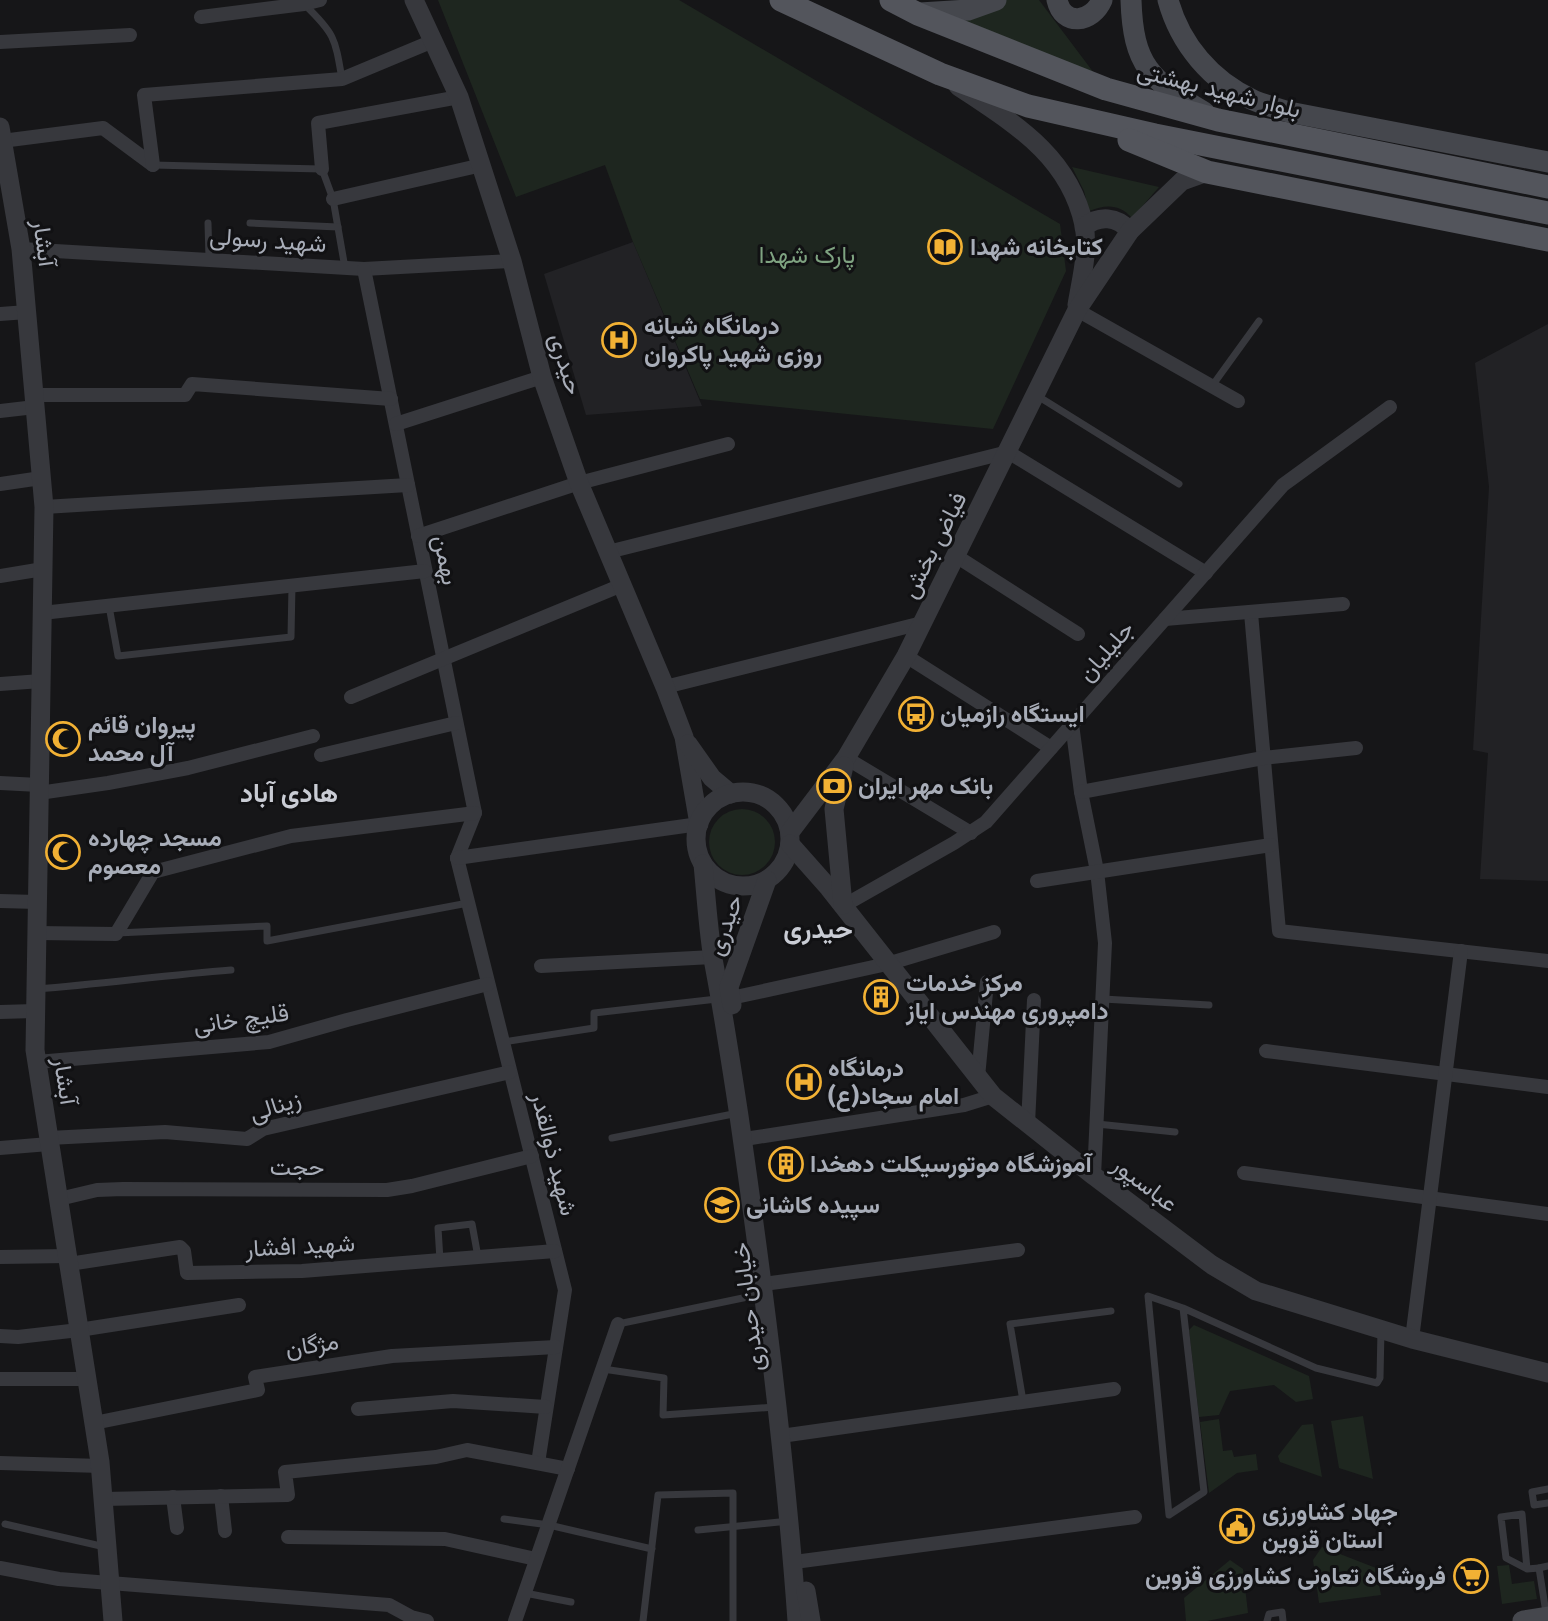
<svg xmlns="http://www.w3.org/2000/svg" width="1548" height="1621" font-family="'Fira Sans',Vazirmatn,sans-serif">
<rect width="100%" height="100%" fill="#161618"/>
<g fill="#222225">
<path d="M633,242l69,164 -116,9 -42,-141z"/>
<path d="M1548,324v557l-68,-2 8,-126 -15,-3 16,-263 -14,-124z"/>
</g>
<g fill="#1e261f">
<path d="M438,0h241l381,224 6,47 -73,158 -293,-30 -67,-157 -28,-77 -89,32z"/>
<path d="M996,0h43l67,89 -188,-75z"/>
<path d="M1072,167l87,20 -27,31c-12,-14 -26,-14 -43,-7l-5,-20z"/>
<circle cx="742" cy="842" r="33"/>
<path d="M1194,1325l115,51 4,23 -17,3 -22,-17 -44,6 -11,24 -20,2 -10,-87z"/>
<path d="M1363,1416l10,63 -34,-11 -8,-47z"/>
<path d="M1219,1419l4,32 9,-1 2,7 22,-3 2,16 -21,3 -28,20 -9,-71z"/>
<path d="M1313,1424l9,53 -42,-15 -2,-6 24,-31z"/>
<path d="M1322,1547l54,21 5,27 -62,8 -6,-43z"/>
<path d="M1230,1560l13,9 5,44 -41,8h-21l-2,-23z"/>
<path d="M1509,1565l3,19 22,-3 3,18 -35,5 -5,-38z"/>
</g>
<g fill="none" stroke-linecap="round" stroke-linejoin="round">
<g stroke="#37383d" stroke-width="7">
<path d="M305,5c30,29 30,33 37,74"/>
<path d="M153,165l169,4 11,30 12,69"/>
<path d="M208,223l1,35"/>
<path d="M250,223l88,4"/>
<path d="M1212,386l47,-65"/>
<path d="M1036,395l143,89"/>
<path d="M109,606l9,50 173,-19 1,-52"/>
<path d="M117,933l150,-7v15l201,-38"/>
<path d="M37,989c65,-5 129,-14 194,-19"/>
<path d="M1103,999l106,6"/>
<path d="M503,1042l91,-14v-15l123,-14"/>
<path d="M1097,1124l78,8"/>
<path d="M612,1138l126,-25"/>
<path d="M440,1260l-2,-32 34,-4 6,33"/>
<path d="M1183,1308l-35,-12 21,219 35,-23 -21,-184 133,60 61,15 3,-5 1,-48"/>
<path d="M618,1324l144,-30"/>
<path d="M603,1369l61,9 -1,37 112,-8"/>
<path d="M1023,1401l-13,-77 101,-13"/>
<path d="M1548,1489l-16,3 2,13 14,-2"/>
<path d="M504,1519l45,6 103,24"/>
<path d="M5,1524l100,23"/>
<path d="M698,1530l91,-9"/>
<path d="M1527,1569l-5,-55 -21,3 5,41 21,11 12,-1"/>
<path d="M525,1593l46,9"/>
<path d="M1546,1613l-7,-45 9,-2"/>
<path d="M643,1621l15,-126 75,-2v128"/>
<path d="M1267,1621l2,-7 13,-2 1,9"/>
</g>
<g stroke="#37383d" stroke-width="14">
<path d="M201,17l103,-13 16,-4"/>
<path d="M0,42l130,-7"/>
<path d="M2,141l101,-13 50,37"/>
<path d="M153,165l-9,-70 198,-16 91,-38"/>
<path d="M322,169l-4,-46 141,-26"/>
<path d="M333,199l149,-34"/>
<path d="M21,249l343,20 148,-8"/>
<path d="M364,269l111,544 -18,45"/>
<path d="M1077,310l161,91"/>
<path d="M0,314l27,-2"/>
<path d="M34,395h151l7,-11 199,15"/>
<path d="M0,411l35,-4"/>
<path d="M396,424l146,-47"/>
<path d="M0,484l41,-6"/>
<path d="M44,507l364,-22"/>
<path d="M418,536l161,-53 149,-39"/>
<path d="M608,552l400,-100 198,121"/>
<path d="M956,556l122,78"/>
<path d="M0,576l43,-7"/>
<path d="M42,613l383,-42"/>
<path d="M1251,613l28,318 269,30"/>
<path d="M1165,619l178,-15"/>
<path d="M906,656l145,92"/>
<path d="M0,684l41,-3"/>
<path d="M665,687l257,-64"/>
<path d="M351,697l271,-112"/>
<path d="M1072,724l9,68 16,79 8,72 -11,233"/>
<path d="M321,755l135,-32"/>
<path d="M846,758l125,75"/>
<path d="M0,783l39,2"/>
<path d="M1081,792l182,-34 93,-10"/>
<path d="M39,793l69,-10 80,-15 125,-32"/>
<path d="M457,858l108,432 -27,173"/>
<path d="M457,858l242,-34"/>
<path d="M1037,881l234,-36"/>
<path d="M0,901l37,1"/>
<path d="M843,906l111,-63 32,-21 297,-337 107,-78"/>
<path d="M37,933l79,1 37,-62 138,-36 184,-23"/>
<path d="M541,966l172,-9"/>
<path d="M731,998l156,-34 107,-32"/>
<path d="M0,1012l35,-1"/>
<path d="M1266,1051l282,36"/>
<path d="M37,1062l232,-20 78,-22 141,-36"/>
<path d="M978,1077l9,-95"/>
<path d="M1028,1124l6,-124"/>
<path d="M49,1138l116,-6 82,7 16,-10 247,-57"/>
<path d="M751,1138l213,-33 29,-9"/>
<path d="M0,1148l49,-4"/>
<path d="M1244,1173l304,41"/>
<path d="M59,1199l38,-9 26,-1 264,1 25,-4 120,-30"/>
<path d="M0,1257l68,-1"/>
<path d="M69,1264l111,-17 4,4 3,22 115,-2 253,-20"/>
<path d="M771,1283l247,-33"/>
<path d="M0,1336l18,1 61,-7 160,-25"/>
<path d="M1412,1339l49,-388"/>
<path d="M0,1379h87"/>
<path d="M358,1409l95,-8 93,6"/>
<path d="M94,1423l164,-33 -3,-13 137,-21 164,-9"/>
<path d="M788,1435l326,-46"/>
<path d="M0,1463l101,3"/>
<path d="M221,1496l4,35"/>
<path d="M173,1497l4,31"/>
<path d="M104,1499l184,-4 -3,-23 151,-15 31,-7 101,19"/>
<path d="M288,1537l157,2 91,20"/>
<path d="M802,1561l333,-44"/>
<path d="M0,1568l59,11 330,26 22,12 16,4"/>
<path d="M515,1621l103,-297"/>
</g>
<g stroke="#37383d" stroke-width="19">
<path d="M414,0l45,97 53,164 30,116 37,106 86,204 19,50 15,87"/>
<path d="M958,86c55,37 111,69 126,139 5,26 -3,55 -7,80"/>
<path d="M0,127l21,122 23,258 -9,543 65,412 13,159"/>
<path d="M1084,227c15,-12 33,-11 46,4"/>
<path d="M688,744l24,34 19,16"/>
<circle cx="743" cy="839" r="47"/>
<path d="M790,832l56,-74 60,-102 171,-346 53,-79 52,-50 25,-9"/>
<path d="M790,844l39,44 164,208 101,80 118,89 44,26 156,48 136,34"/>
<path d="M703,864c3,31 5,64 10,95 10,52 18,104 26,157 24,167 46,336 58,505"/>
<path d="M843,905l-9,-96 10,-43"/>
<path d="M732,1005l-3,-18 38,-107"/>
<path d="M806,1591l5,30"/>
</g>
<g stroke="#45474d" stroke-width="21">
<path d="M1057,0c6,27 35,23 45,0"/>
<path d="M1131,0c2,65 19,80 73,112"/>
<path d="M1168,0c12,44 43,81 85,100 11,5 24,8 36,12l259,50"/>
<path d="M920,13l48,-3 28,-10"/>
<path d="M1523,1621l25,-4"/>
</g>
<g stroke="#53555c" stroke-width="23">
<path d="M781,0l159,74 88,32 127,29 393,78"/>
<path d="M891,0l27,14 188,75 112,31 330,67"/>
<path d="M1129,140l78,32 341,68"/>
</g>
</g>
<defs>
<g id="library-ring" transform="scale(1.75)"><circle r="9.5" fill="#111113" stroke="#f2b134" stroke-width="1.5"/><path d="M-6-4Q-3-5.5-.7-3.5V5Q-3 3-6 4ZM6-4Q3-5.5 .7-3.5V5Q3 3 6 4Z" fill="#f2b134"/></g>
<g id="hospital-ring" transform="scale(1.75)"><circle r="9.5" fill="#111113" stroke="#f2b134" stroke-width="1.5"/><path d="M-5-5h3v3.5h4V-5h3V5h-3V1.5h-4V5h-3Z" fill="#f2b134"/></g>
<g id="bus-ring" transform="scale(1.75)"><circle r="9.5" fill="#111113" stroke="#f2b134" stroke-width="1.5"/><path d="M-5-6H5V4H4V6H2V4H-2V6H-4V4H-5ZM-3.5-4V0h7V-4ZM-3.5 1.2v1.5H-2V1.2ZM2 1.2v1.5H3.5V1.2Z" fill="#f2b134"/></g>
<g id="mosque-ring" transform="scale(1.75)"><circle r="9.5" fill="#111113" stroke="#f2b134" stroke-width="1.5"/><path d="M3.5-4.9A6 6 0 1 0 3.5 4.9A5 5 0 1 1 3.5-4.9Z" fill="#f2b134"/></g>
<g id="bank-ring" transform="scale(1.75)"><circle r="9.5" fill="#111113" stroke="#f2b134" stroke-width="1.5"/><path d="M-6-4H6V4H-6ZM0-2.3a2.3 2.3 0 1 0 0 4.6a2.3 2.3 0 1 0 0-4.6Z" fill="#f2b134"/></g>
<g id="building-ring" transform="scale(1.75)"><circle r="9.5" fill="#111113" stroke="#f2b134" stroke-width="1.5"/><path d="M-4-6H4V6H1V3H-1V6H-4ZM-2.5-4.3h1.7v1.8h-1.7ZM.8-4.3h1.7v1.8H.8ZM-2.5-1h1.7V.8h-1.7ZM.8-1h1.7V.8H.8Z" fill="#f2b134"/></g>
<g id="school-ring" transform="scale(1.75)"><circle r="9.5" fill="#111113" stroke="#f2b134" stroke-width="1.5"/><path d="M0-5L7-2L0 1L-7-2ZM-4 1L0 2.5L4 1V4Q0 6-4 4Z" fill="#f2b134"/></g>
<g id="civic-ring" transform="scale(1.75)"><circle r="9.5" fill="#111113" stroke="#f2b134" stroke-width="1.5"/><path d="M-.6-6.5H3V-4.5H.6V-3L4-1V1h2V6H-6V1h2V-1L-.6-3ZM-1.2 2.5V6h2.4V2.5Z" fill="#f2b134"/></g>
<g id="supermarket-ring" transform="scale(1.75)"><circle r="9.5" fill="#111113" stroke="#f2b134" stroke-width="1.5"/><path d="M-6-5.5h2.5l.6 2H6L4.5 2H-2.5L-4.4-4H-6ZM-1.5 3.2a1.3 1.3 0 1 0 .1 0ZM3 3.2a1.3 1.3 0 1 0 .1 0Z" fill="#f2b134"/></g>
</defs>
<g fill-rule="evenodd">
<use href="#library-ring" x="945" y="247"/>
<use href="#hospital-ring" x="619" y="340"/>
<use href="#bus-ring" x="916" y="714"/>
<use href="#mosque-ring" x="63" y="739"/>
<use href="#bank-ring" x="834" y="786"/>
<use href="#mosque-ring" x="63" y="852"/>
<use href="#building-ring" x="881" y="997"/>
<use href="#hospital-ring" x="804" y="1082"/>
<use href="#building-ring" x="786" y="1164"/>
<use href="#school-ring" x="722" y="1205"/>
<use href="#civic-ring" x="1237" y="1526"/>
<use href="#supermarket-ring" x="1471" y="1576"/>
</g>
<g text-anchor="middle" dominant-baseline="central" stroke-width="6" stroke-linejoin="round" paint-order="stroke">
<g font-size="24" fill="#a8adb8" stroke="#111113">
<text transform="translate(1219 90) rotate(14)">بلوار شهید بهشتی</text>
<text transform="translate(268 240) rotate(4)">شهید رسولی</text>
<text transform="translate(44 243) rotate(82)">آبشار</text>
<text transform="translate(566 364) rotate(73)">حیدری</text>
<text transform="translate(934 545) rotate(-63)">فیاض بخش</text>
<text transform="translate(446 560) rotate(79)">بهمن</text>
<text transform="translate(1106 651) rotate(-49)">جلیلیان</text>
<text transform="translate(725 925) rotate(-70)">حیدری</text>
<text transform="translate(241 1019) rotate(-8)">قلیچ خانی</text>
<text transform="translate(65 1081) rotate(81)">آبشار</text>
<text transform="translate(275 1106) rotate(-18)">زینالی</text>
<text transform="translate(554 1154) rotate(76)">شهید ذوالقدر</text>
<text x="297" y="1167">حجت</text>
<text transform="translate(1145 1184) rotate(37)">عباسپور</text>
<text transform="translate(300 1246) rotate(-3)">شهید افشار</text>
<text transform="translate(748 1307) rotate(-97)">خیابان حیدری</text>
<text transform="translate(312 1345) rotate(-9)">مژگان</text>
</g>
<g font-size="24" font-weight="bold" fill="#a8adb8" stroke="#111113" text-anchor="start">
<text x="970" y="247">کتابخانه شهدا</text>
<text x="644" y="326">درمانگاه شبانه<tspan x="644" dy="28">روزی شهید پاکروان</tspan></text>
<text x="940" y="714">ایستگاه رازمیان</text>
<text x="88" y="725">پیروان قائم<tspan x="88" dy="28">آل محمد</tspan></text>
<text x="858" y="786">بانک مهر ایران</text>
<text x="88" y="838">مسجد چهارده<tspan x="88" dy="28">معصوم</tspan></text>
<text x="906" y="983">مرکز خدمات<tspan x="906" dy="28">دامپروری مهندس ایاز</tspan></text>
<text x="828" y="1068">درمانگاه<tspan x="828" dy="28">امام سجاد(ع)</tspan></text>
<text x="810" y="1164">آموزشگاه موتورسیکلت دهخدا</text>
<text x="746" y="1205">سپیده کاشانی</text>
<text x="1262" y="1512">جهاد کشاورزی<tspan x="1262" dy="28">استان قزوین</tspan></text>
<text x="1446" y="1576" text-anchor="end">فروشگاه تعاونی کشاورزی قزوین</text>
</g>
<g font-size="24" fill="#7fa381" stroke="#111113">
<text x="807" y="255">پارک شهدا</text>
</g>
<g font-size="26" font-weight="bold" fill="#c9ccd4" stroke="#111113">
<text x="289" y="793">هادی آباد</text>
<text x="818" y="929">حیدری</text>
</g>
</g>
</svg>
